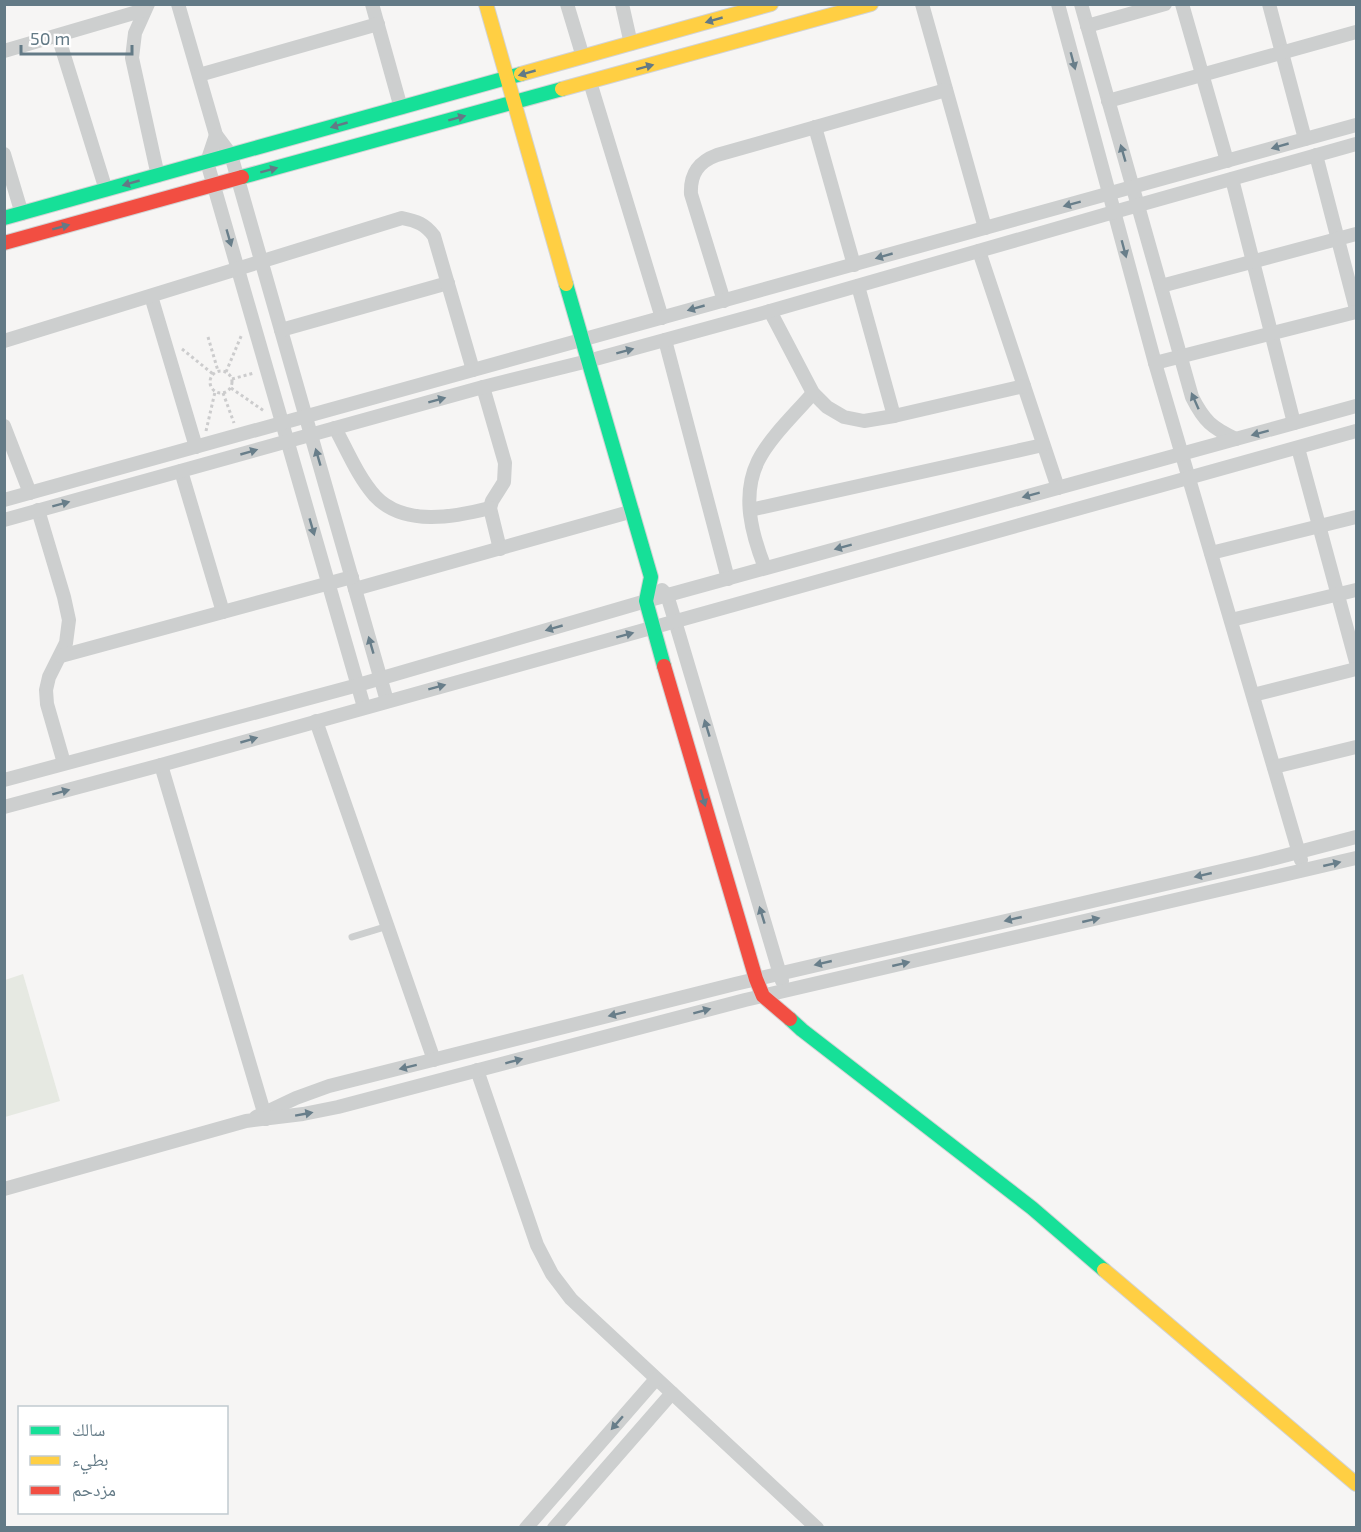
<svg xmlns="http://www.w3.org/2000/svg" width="1361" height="1532" font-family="'Exo 2','Noto Naskh Arabic',sans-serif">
<rect width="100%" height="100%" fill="#f6f5f4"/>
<path fill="#e6e9e2" d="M23,974l37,127 -55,16v-137z"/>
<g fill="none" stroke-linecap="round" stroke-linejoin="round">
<g stroke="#d2d3d4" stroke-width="16">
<g id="fast">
<path d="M242,177l320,-88"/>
<path d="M4,218l517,-144"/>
<path d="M566,284l85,293 -5,24 18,65"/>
<path d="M790,1019l12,11 230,178 72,62"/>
</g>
</g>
<g stroke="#d2d3d4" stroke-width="16">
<g id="slow">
<path d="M486,4l80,280"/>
<path d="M521,74l250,-70"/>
<path d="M562,89l309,-85"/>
<path d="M1104,1270l252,214"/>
</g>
</g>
<g stroke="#d2d3d4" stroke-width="16">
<g id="jam">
<path d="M4,243l238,-66"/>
<path d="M664,666l92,313 7,17 27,23"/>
</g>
</g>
<g stroke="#cccccd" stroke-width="3" stroke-dasharray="3 3" stroke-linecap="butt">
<path d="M208,337l10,34"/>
<path d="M182,349l31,25"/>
<circle cx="221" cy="382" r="11"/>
<path d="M226,372l16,-38"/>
<path d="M232,379l22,-6"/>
<path d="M231,388l33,23"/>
<path d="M223,393l11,30"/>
<path d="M206,431l9,-39"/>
</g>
<path stroke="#cdcfcf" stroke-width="7" d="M352,937l36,-11"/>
<g stroke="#cdcfcf" stroke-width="14">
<path d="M148,4l-13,29 -3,25 26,118"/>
<path d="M178,4l38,131 15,20 156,546"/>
<path d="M372,4l29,104"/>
<path d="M567,4l16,53"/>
<path d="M622,4l9,40"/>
<path d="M922,4l63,224"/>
<path d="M1058,4l97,359 146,497"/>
<path d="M1081,4l111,393c12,24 20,31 44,42"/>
<path d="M1182,4l45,157"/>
<path d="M1269,4l36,135"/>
<path d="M1087,26l78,-22"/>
<path d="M58,36l48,154"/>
<path d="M4,51l140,-41"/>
<path d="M199,75l179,-51"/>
<path d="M590,82l72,236"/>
<path d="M1108,101l248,-69"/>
<path d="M815,127l39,138"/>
<path d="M216,135l-9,27 157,545"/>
<path d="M4,154l18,60"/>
<path d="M1316,155l40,154"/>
<path d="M1232,179l62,244"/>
<path d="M979,251l79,237"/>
<path d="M858,286l36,130"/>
<path d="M1161,286l195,-52"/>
<path d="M151,296l45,151"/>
<path d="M724,301l-33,-107c-1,-20 7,-32 26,-39l229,-65"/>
<path d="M770,311l43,82 14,14 17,10 20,4 30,-5 130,-30"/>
<path d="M281,330l167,-47"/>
<path d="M665,340l63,239"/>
<path d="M4,341l398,-123c15,3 23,6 32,18l39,134"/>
<path d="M1155,363l201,-51"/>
<path d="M483,387l22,76 -1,19 -12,19 -2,7 10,41"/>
<path d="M4,426l26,67"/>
<path d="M335,428c12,22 23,49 40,68 29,31 80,21 115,12"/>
<path d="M1298,448l58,214"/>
<path d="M181,471l42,141"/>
<path d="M4,500l1352,-375"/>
<path d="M38,510l26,87 5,23 -3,23 -17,34 -3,13 1,14 17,59"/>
<path d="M750,510l293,-65"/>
<path d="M4,520l479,-133 105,-26 182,-50 344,-99 242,-68"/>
<path d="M1211,553l145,-36"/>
<path d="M765,568c-13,-33 -24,-72 -7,-107 12,-24 38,-48 55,-68"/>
<path d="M355,589l278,-78"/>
<path d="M662,590l5,5 8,26 107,360"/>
<path d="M1231,620l125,-30"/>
<path d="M61,656l291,-79"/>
<path d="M1253,695l103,-26"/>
<path d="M316,721l118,339"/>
<path d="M161,765l105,354"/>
<path d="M1274,767l82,-20"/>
<path d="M4,780l354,-95 288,-84 710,-195"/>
<path d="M4,807l157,-42 1195,-334"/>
<path d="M477,1070l60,175 15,29 19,25 246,229"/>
<path d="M256,1117l40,-19 33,-12 406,-102 525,-122 96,-25"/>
<path d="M4,1189l242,-68 57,-7 35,-7 407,-107 611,-142"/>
<path d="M526,1528l130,-149"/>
<path d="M554,1528l118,-135"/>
</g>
<use href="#fast" stroke="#16e098" stroke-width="14"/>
<use href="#slow" stroke="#ffcf43" stroke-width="14"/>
<use href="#jam" stroke="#f24e42" stroke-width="14"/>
</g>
<defs><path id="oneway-solid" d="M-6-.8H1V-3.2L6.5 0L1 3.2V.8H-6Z" transform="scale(1.5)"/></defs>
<g fill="#637a86">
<use href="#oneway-solid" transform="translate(714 20) rotate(164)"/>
<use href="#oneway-solid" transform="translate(645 67) rotate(-15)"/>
<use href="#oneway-solid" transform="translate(527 73) rotate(164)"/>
<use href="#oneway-solid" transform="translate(457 118) rotate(-15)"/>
<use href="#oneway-solid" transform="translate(339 125) rotate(164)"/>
<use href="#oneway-solid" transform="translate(269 170) rotate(-15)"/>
<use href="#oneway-solid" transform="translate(131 183) rotate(164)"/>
<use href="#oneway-solid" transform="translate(61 227) rotate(-15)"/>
<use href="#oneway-solid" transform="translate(703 798) rotate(74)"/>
</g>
<g fill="#687e8a">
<use href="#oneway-solid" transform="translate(1073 61) rotate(75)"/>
<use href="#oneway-solid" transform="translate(1280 146) rotate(164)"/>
<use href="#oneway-solid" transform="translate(1123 153) rotate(-106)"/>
<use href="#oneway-solid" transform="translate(1072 204) rotate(165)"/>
<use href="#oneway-solid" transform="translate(229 238) rotate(74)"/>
<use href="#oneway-solid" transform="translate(1124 249) rotate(75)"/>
<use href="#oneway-solid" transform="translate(884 256) rotate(164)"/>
<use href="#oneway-solid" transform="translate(696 308) rotate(164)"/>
<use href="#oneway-solid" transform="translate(625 351) rotate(-15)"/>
<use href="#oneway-solid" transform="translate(437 400) rotate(-15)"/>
<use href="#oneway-solid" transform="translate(1195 401) rotate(-114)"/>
<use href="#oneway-solid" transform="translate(1260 433) rotate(165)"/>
<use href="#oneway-solid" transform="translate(249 452) rotate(-16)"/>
<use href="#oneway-solid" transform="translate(318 457) rotate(-106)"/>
<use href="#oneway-solid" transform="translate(1031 495) rotate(165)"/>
<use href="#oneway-solid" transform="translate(61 504) rotate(-15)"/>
<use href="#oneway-solid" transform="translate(312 527) rotate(74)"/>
<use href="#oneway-solid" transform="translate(843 547) rotate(165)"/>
<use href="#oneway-solid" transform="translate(554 628) rotate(164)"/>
<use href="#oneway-solid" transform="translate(625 635) rotate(-15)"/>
<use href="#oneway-solid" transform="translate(371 645) rotate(-106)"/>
<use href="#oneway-solid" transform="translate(437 687) rotate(-15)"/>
<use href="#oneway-solid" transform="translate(707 728) rotate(-107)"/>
<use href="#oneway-solid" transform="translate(249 740) rotate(-16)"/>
<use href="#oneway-solid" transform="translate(61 792) rotate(-15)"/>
<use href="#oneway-solid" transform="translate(1332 864) rotate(-13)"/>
<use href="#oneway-solid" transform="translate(1203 875) rotate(167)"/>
<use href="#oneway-solid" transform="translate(762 915) rotate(-107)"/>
<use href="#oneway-solid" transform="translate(1013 919) rotate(167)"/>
<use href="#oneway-solid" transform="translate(1091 920) rotate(-13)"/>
<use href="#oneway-solid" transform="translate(823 963) rotate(167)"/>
<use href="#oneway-solid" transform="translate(901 964) rotate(-13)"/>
<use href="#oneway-solid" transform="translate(702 1011) rotate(-15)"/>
<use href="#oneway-solid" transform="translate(617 1014) rotate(166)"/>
<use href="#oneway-solid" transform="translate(514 1061) rotate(-15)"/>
<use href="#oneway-solid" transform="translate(408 1067) rotate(166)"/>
<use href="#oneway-solid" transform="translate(304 1114) rotate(-10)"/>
<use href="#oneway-solid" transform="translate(617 1423) rotate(131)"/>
</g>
<rect width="1361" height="1532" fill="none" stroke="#637a86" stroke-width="12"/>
<rect x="18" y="1406" width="210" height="108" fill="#ffffff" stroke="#c1cacf" stroke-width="1.5"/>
<rect x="30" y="1426" width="30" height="9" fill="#16e098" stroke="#c1cacf" stroke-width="1.5"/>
<text x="72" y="1436" font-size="18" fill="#637a86">سالك</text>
<rect x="30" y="1456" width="30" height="9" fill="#ffcf43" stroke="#c1cacf" stroke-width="1.5"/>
<text x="72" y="1466" font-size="18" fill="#637a86">بطيء</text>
<rect x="30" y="1486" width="30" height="9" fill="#f24e42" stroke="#c1cacf" stroke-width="1.5"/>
<text x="72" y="1496" font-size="18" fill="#637a86">مزدحم</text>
<path d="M21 45v9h111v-9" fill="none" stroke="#637a86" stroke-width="3"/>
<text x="30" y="45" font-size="18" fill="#637a86" stroke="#ffffff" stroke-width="4.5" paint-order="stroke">50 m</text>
</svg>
